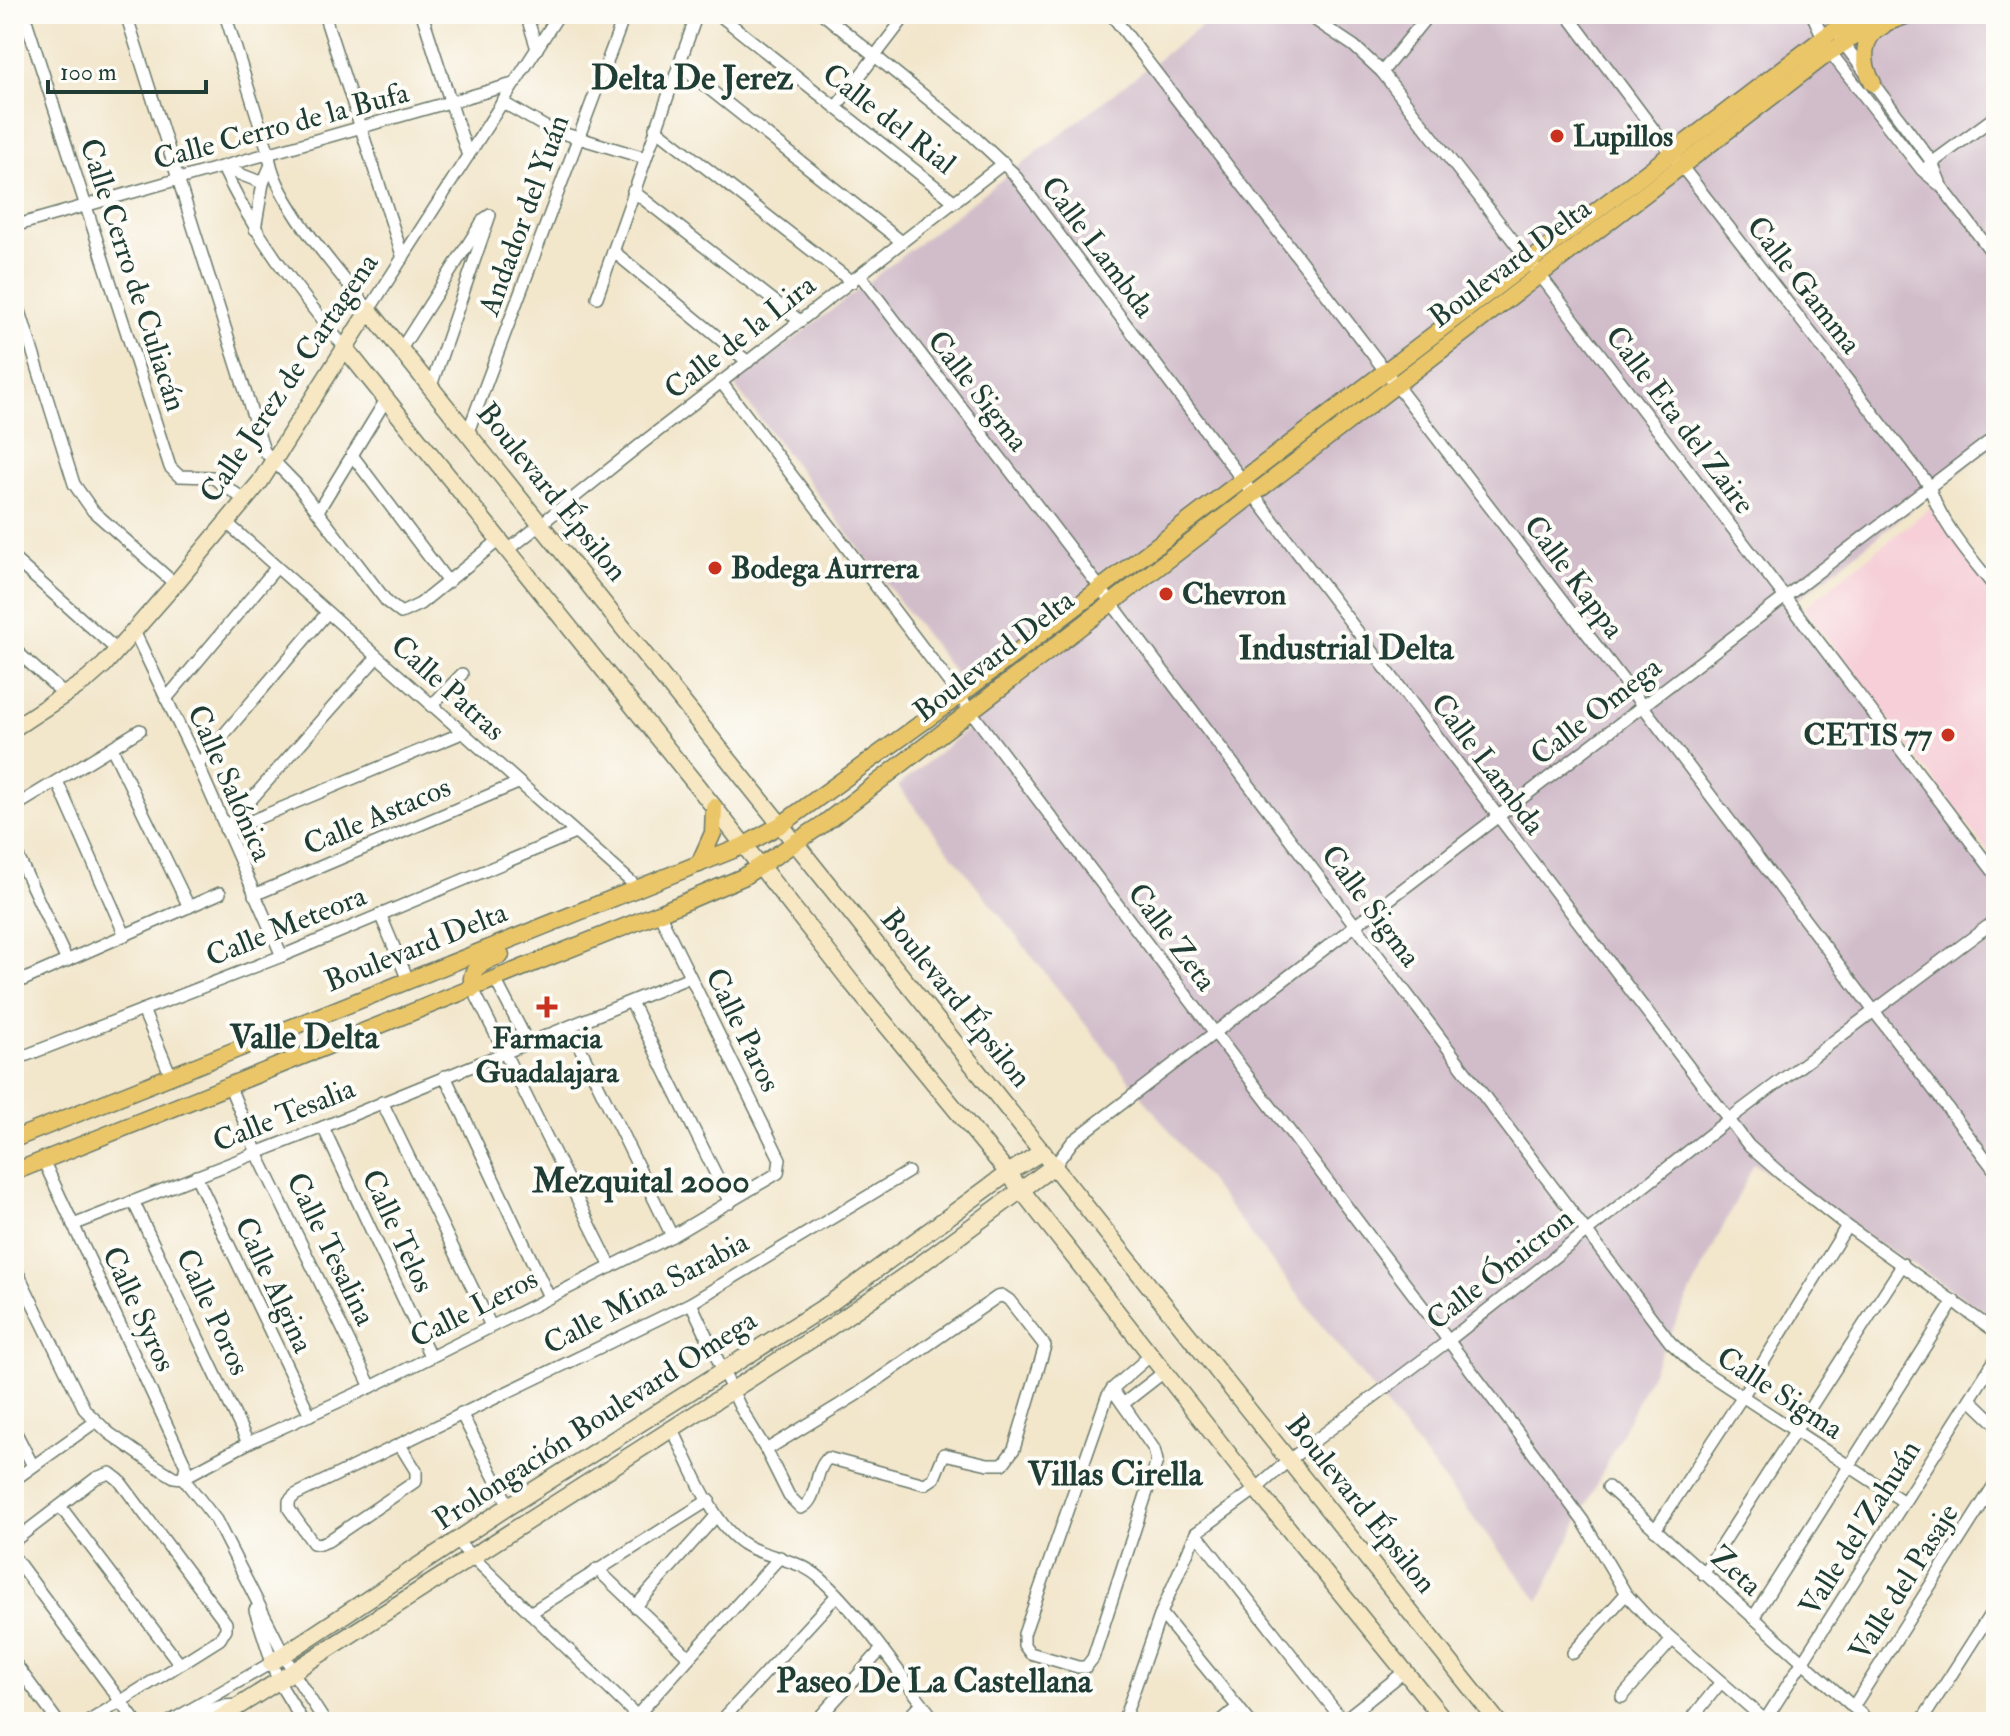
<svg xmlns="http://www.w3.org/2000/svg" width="2010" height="1736" font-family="'IM FELL Double Pica',serif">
<rect width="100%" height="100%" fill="#fdfcf7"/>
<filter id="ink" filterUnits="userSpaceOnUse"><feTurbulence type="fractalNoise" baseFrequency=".0125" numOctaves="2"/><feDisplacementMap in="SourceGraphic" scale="16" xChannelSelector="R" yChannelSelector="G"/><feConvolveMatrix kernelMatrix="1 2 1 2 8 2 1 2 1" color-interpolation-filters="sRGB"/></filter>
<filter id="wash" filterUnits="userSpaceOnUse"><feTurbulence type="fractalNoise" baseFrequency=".006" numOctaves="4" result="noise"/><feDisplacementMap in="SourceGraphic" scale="32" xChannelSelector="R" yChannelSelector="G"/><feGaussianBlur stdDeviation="1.8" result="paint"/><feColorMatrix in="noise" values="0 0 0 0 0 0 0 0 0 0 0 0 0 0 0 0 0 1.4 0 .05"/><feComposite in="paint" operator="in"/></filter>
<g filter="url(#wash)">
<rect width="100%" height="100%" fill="#f2e6cb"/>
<path fill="#f6cfd8" d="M1930,508l66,85v269l-192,-254z"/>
<path fill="#d1bdca" d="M1217,14h779v429l-201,158 201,275v442l-242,-154 -215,437 -641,-815 88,-72 -252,-329z"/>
</g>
<g filter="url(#ink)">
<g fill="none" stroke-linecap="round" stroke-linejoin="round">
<g stroke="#697869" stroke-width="14">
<g id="street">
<path d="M24,14l146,453 9,9 33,1 33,23"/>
<path d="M126,14l138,437 33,34 90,117 14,11 19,-9 78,-63"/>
<path d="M225,14l44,140c3,44 72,120 100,156l190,-296"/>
<path d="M324,14l79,244"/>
<path d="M422,14l46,142"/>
<path d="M526,14l11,35"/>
<path d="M718,14l237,188"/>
<path d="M823,14l147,119 43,40 230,308 506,665 32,28 66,52 149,106"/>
<path d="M1111,14l531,691 354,467"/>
<path d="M1306,14l48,32 28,26 158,203 456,600"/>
<path d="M1567,14l105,140 257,331c12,40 42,72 67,104"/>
<path d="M1812,14l18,38 92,118 20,17 54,71"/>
<path d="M1841,40l91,122 8,20"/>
<path d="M679,65l223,177"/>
<path d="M1382,72l47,-58"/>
<path d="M502,102l47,27 96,29"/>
<path d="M836,107l71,-93"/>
<path d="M655,128l197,154"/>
<path d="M1929,165l67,-49"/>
<path d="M223,168c31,67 75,123 122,180"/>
<path d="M224,168l39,15"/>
<path d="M633,191l167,130"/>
<path d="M14,226l499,-142"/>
<path d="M255,229l8,-46 7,-16"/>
<path d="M613,251l135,111"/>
<path d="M860,275l241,314 569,753 26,24 208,136"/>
<path d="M14,292l60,192 19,27 82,73"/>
<path d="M597,297l100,-283"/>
<path d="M401,349l83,-130 6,-4 -59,171"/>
<path d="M721,382l796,1049 66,90 43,73 22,24 119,104"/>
<path d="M468,432l157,-418"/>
<path d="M352,455l96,127"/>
<path d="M318,511l69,-113"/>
<path d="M226,522l412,366"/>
<path d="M507,551l138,-110 359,-278"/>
<path d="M14,559l104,92"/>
<path d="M134,631l64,134 84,191"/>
<path d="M14,649l51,46"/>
<path d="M166,699l110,-131"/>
<path d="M431,706l31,-32"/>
<path d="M112,748l77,159"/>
<path d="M198,765l129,-152"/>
<path d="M57,781l68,154"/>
<path d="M14,807l126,-77"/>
<path d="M225,829l152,-172"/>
<path d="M227,831l235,-98"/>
<path d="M14,848l53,113"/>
<path d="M254,895l264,-112"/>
<path d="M380,914l28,66"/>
<path d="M495,979l33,64"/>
<path d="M14,984l206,-91"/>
<path d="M473,989l138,278"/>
<path d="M631,1002l99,201"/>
<path d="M143,1010l28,66"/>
<path d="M570,1027l102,209"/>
<path d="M14,1060l268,-104 293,-123"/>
<path d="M445,1076l104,221"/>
<path d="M230,1087l27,66 114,234"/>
<path d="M382,1102l109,224"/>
<path d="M323,1127l107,229"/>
<path d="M43,1160l143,306 -3,12"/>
<path d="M1055,1165l18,-24 923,-705"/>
<path d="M196,1176l114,239"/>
<path d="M133,1201l115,242"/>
<path d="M73,1225l250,-98 367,-150"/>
<path d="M14,1265l71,145 24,23 47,33 18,11 9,1 33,42 77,152 32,50"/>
<path d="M691,1303l49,104 26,43 23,46 12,12c18,-8 12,-37 27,-50l97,26 9,-6 10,-24 44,10h15l11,-15 31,-103 -36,-46 -6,-4 -6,1 -141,98 -90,55"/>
<path d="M1112,1389l42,60 3,12 -64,197 -7,9h-8l-48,-14 -6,-8v-11l83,-237 5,-8 39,-34"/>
<path d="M1970,1399l26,25"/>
<path d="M1123,1404l41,-32"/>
<path d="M461,1413l48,93"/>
<path d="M672,1428c17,34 41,100 75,118 24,13 52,13 73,32 41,37 82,99 116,144"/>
<path d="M14,1429l19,37"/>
<path d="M400,1445l16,26v10l-88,60 -9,3 -6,-1 -24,-34v-8l6,-6 396,-192 217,-131"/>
<path d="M183,1478l65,-35 123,-56 301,-151 106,-63 2,-14 -121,-246"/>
<path d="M14,1480l81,-58"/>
<path d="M1608,1487l262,235"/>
<path d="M60,1506l119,157"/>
<path d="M1655,1530l87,-133 105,-171"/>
<path d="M1196,1533l148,189"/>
<path d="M14,1541l82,-63 14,-5 9,7 107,143v6l-6,10 -132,83"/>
<path d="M457,1542l179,173"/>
<path d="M14,1557l122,165"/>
<path d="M597,1569l92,88"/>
<path d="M1703,1574l200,-310"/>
<path d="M635,1607l81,-91"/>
<path d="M255,1610l23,71 25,41"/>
<path d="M530,1613l179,-113"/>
<path d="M1161,1613l89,109"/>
<path d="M1753,1618l201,-317"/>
<path d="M1573,1653l53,-59"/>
<path d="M14,1662l44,60"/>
<path d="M1622,1697l50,-57"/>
<path d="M1853,1707l143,-225"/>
<path d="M187,1717l35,-11 18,-1"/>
<path d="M169,1722l102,-59"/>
<path d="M631,1722l149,-165"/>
<path d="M720,1722l117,-127"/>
<path d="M815,1722l66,-72"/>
<path d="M904,1722l18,-19"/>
<path d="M1123,1722l38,-109 35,-80 60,-44 33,-29 159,-119 280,-221 268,-200"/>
<path d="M1220,1722l18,-15"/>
<path d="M1341,1722l63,-50"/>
<path d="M1689,1722l32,-40"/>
<path d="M1764,1722l232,-364"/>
<path d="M1921,1722l75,-117"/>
</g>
</g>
<g stroke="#697869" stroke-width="19">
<g id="secondary">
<path d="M345,348l369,459 137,175 157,191 248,316 190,233"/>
<path d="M14,728l73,-48 17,-15 71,-81 85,-102 109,-172 1129,1412"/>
<path d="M271,1663l238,-157 323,-204 176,-129 35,-22"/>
<path d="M214,1722l612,-392 87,-60 142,-105"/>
</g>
</g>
<g stroke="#697869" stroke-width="19">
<g id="primary">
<path d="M1873,83c-11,-19 -13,-46 10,-57"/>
<path d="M699,864l14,-31 1,-26"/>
<path d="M473,989c-6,-22 11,-27 28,-34"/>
<path d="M14,1139l729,-293 39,-22 177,-128 872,-664 36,-18"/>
<path d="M14,1172l645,-259 84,-36 79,-52 1008,-773 33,-21 48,-17"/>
</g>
</g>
<use href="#street" stroke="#fff" stroke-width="11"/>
<use href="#secondary" stroke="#f7e8c3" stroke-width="16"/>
<use href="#primary" stroke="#eac669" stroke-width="16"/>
</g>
</g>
<g fill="#c8321e" stroke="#fdfcf7" stroke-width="3">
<circle cx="1557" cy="136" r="8"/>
<circle cx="715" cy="568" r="8"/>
<circle cx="1166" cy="594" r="8"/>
<circle cx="1948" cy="735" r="8"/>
<path d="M543 995h8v8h8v8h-8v8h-8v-8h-8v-8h8z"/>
</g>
<g text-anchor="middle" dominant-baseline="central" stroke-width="8" stroke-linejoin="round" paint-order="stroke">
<g font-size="30" fill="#1f3d34" stroke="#fdfcf7">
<text transform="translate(889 119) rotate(38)">Calle del Rial</text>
<text transform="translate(281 126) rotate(-15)">Calle Cerro de la Bufa</text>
<text transform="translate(524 215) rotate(-70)">Andador del Yuán</text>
<text transform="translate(1098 247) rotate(53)">Calle Lambda</text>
<text transform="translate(1510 263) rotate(-37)">Boulevard Delta</text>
<text transform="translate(133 275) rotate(72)">Calle Cerro de Culiacán</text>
<text transform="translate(1804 285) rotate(52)">Calle Gamma</text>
<text transform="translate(740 337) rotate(-38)">Calle de la Lira</text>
<text transform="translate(289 378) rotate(-56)">Calle Jerez de Cartagena</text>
<text transform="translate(978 391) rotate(52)">Calle Sigma</text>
<text transform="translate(1680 420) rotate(53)">Calle Eta del Zaire</text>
<text transform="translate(552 492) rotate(51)">Boulevard Épsilon</text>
<text transform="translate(1574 577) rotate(53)">Calle Kappa</text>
<text transform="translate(994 656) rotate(-38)">Boulevard Delta</text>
<text transform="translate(448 688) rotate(42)">Calle Patras</text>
<text transform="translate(1596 711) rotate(-38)">Calle Omega</text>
<text transform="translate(1488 764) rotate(53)">Calle Lambda</text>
<text transform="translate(230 783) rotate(66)">Calle Salónica</text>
<text transform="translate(377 816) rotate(-23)">Calle Astacos</text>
<text transform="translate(1371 906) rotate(53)">Calle Sigma</text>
<text transform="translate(286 926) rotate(-22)">Calle Meteora</text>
<text transform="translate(1172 937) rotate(53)">Calle Zeta</text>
<text transform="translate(416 947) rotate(-22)">Boulevard Delta</text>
<text transform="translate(956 998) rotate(51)">Boulevard Épsilon</text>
<text transform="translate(743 1030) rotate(64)">Calle Paros</text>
<text transform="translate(284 1115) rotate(-22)">Calle Tesalia</text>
<text transform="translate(398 1231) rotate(65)">Calle Telos</text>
<text transform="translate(331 1249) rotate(64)">Calle Tesalina</text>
<text transform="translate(1500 1269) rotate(-38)">Calle Ómicron</text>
<text transform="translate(274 1285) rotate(65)">Calle Algina</text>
<text transform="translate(646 1293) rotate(-28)">Calle Mina Sarabia</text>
<text transform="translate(474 1308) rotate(-27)">Calle Leros</text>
<text transform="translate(139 1309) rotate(65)">Calle Syros</text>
<text transform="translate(213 1312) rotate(65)">Calle Poros</text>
<text transform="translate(1780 1393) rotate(33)">Calle Sigma</text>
<text transform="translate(595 1420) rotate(-33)">Prolongación Boulevard Omega</text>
<text transform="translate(1361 1504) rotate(51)">Boulevard Épsilon</text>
<text transform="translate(1860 1528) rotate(-58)">Valle del Zahuán</text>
<text transform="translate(1736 1571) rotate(42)">Zeta</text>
<text transform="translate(1904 1582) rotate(-58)">Valle del Pasaje</text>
</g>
<g font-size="30" font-weight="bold" fill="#1f3d34" stroke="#fdfcf7" text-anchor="start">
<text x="1573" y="136">Lupillos</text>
<text x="731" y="568">Bodega Aurrera</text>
<text x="1182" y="594">Chevron</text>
<text x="1932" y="735" text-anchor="end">CETIS 77</text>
<text x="547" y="1038" text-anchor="middle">Farmacia<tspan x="547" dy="34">Guadalajara</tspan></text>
</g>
<g font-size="34" font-weight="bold" fill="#1f3d34" stroke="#fdfcf7">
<text x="692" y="78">Delta De Jerez</text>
<text x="1346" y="648">Industrial Delta</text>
<text x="304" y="1037">Valle Delta</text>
<text x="641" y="1181">Mezquital 2000</text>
<text x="1115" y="1474">Villas Cirella</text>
<text x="934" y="1681">Paseo De La Castellana</text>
</g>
</g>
<rect width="2010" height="1736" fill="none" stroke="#fdfcf7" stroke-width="48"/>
<path d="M48 80v12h158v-12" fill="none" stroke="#1f3d34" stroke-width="4"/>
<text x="60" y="80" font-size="24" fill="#1f3d34" stroke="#fdfcf7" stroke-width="6" paint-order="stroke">100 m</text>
</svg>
